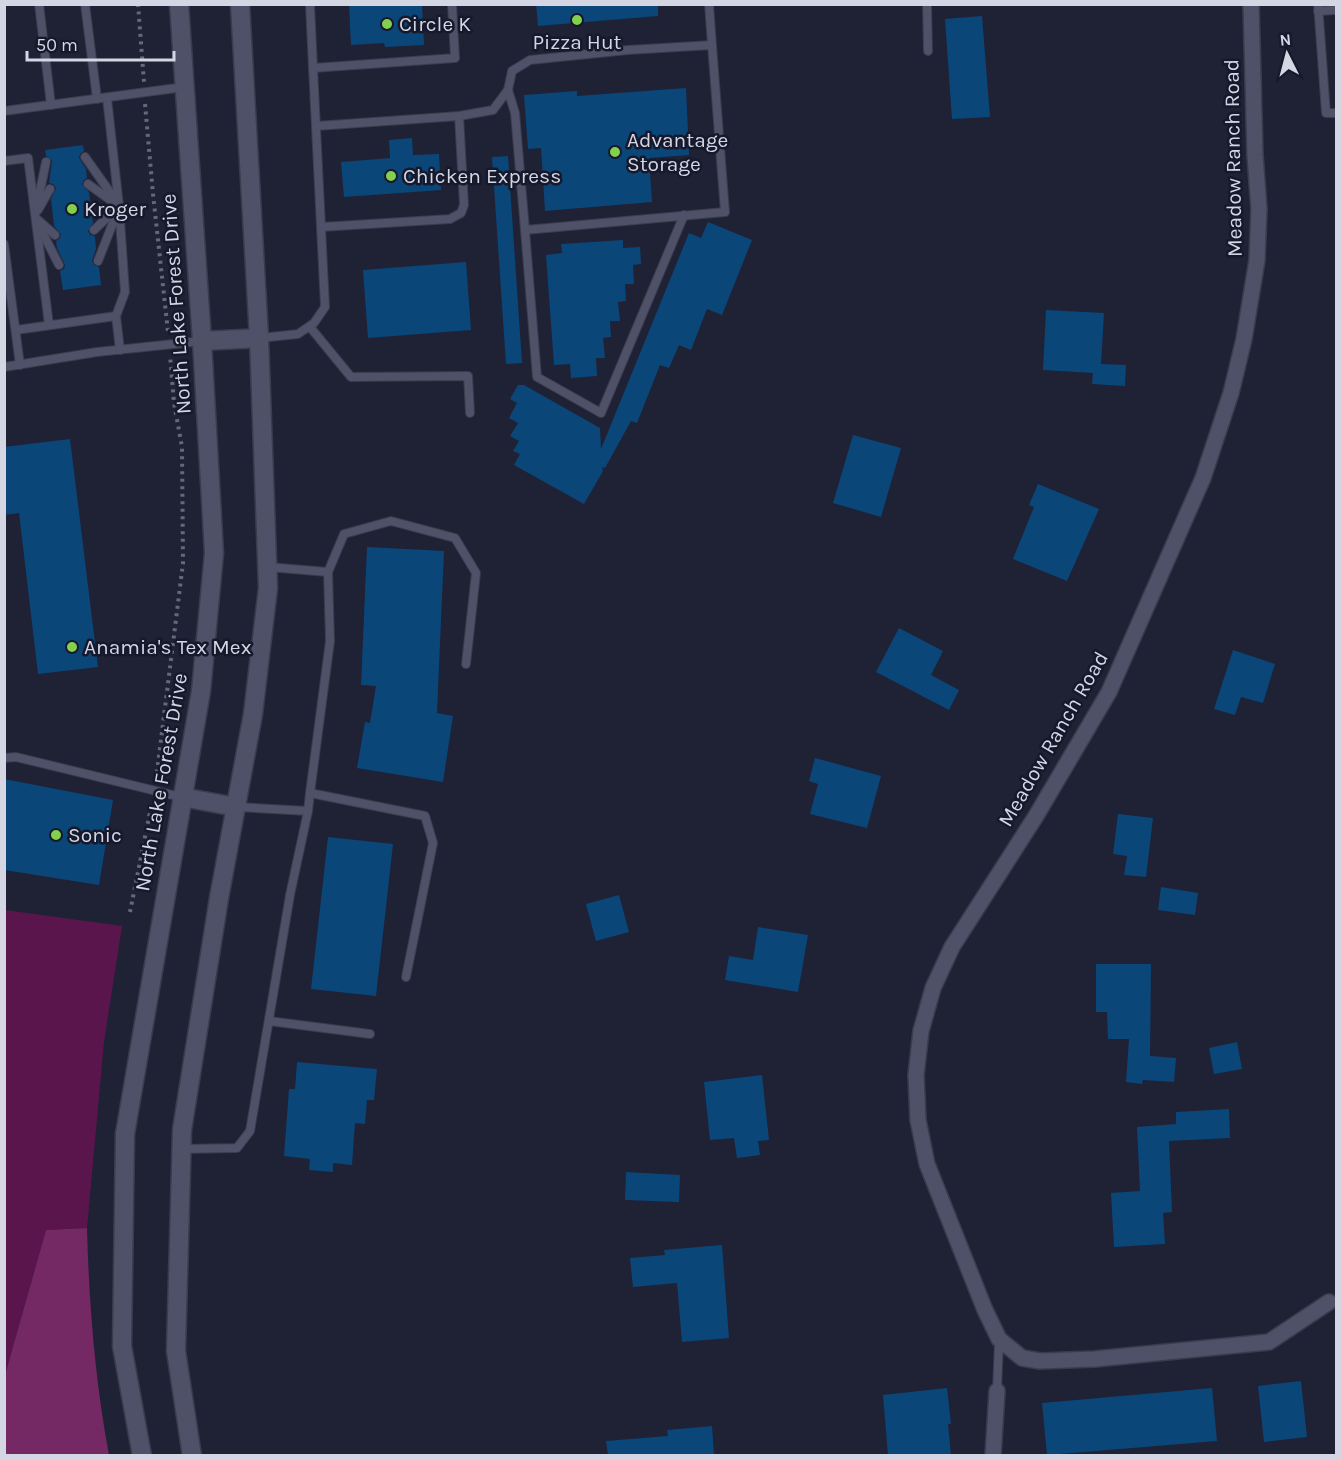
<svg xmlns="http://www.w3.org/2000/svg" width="1341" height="1460" font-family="Karla,sans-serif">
<rect width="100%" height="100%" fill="#1f2135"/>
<path fill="#5a164c" d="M5,910l117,16 -18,116 -17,186 -41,2 -41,145z"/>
<path fill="#742864" d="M87,1228c2,76 8,152 22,227h-104v-80l41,-145z"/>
<g fill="#0b4679">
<path d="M349,4h73l2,41 -39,2 -1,-4 -33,2z"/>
<path d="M536,4h122v12l-120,10z"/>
<path d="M982,16l8,101 -38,2 -7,-100z"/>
<path d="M686,88l3,67 -40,3 3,44 -107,9 -4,-63 -13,1 -4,-54 53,-4v5z"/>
<path d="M412,138l1,17 26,-1 2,36 -97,7 -3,-35 49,-4 -1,-18z"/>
<path d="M83,145l1,6 -4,3 -1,4 7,11 1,9 -3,2 -2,4 7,8 4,31 -5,8 2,4 5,1 1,13 -4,12 2,4 5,2 2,18 -38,5 -3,-19 4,-2 1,-4 -8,-17 -1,-7 4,-3 1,-4 -7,-8 -3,-27 5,-11 -3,-4 -4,-1 3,-22 -6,-5 -1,-6z"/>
<path d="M508,156l14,207 -16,1 -14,-207z"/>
<path d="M708,222l44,18 -30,75 -15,-6 -16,41 -12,-5 -10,23 -9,-3 -23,58 -6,-2 -26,47 -3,-1 1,4 -19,33 -70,-39 6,-11 -7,-3 6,-10 -9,-5 8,-13 -9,-5 8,-15 -7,-4 8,-14h6l76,43 1,21 88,-216 12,5z"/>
<path d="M623,240v8l17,-1 1,17 -8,1 1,19h-9l1,17 -8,1 2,19h-10l1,16 -8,1 2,20h-9l1,18 -26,2 -1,-14 -16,1 -8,-110 16,-2 -1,-9z"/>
<path d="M466,262l5,68 -103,8 -5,-68z"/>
<path d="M1046,310l58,3 -3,51 25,1 -1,21 -33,-2 1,-11 -50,-3z"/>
<path d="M853,435l48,13 -20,69 -48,-14z"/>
<path d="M70,439l28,228 -60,7 -19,-161 -15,2v-68z"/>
<path d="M1038,484l61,25 -32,72 -54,-22 21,-52 -5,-2z"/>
<path d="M367,547l77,4 -7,162 16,3 -10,66 -86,-14 8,-46 5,1 6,-37 -15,-1z"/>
<path d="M899,628l44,23 -12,24 28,15 -10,20 -73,-38z"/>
<path d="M1233,650l42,14 -12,39 -22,-6 -6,18 -21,-6z"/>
<path d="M815,758l66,18 -14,52 -57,-14 8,-30 -9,-3z"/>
<path d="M4,779l109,21 -14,85 -95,-15z"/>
<path d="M1118,814l35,4 -7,59 -22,-2 3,-19 -14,-2z"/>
<path d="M328,837l65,7 -17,152 -65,-7z"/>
<path d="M1161,887l37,6 -3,22 -37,-5z"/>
<path d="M619,895l10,37 -33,9 -10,-37z"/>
<path d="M758,927l50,8 -10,57 -73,-12 4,-24 24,4z"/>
<path d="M1096,964h55l-1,92 26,2 -2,24 -31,-2 -1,4 -16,-2 3,-43h-21l-1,-27h-11z"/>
<path d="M1237,1042l5,27 -28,5 -5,-26z"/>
<path d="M297,1062l80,7 -3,31h-7l-2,24 -10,-1 -3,42 -19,-2v9l-24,-2 1,-11 -26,-3 5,-67h6z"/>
<path d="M762,1075l7,65 -11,1 2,14 -23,3 -3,-20 -24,2 -6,-58z"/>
<path d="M1229,1109l1,29 -61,3 3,71 -9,1 2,31 -51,3 -3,-54 29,-2 -3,-64 39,-3v-12z"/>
<path d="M626,1172l54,3 -1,27 -54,-2z"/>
<path d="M722,1245l7,93 -47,4 -5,-59 -44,4 -3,-29 35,-3 -1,-5z"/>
<path d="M1301,1381l6,56 -43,5 -6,-56z"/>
<path d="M947,1388l4,36h-3l3,31h-63l-5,-60z"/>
<path d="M1212,1388l5,53 -170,14 -5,-52z"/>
<path d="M712,1426l2,29h-106l-2,-14 62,-5 -1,-6z"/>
</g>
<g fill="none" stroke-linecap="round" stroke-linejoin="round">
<g stroke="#3a3b4c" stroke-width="10">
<g id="lane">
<path d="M39,4l12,101"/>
<path d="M85,4l12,95"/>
<path d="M310,4l3,64"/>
<path d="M452,4l3,54 -142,10 8,159 129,-8 11,-6 3,-8 -5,-89 34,-6 15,-20 4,-19 18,-11 98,-10 84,-5 -3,-41"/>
<path d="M927,4l1,47"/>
<path d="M1318,4l8,109h10"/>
<path d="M1318,11l18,-1"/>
<path d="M508,90l7,23 10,117 200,-18 -13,-167"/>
<path d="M107,98l12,108 6,86 -9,24 4,34"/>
<path d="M4,111l180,-24"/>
<path d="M316,126l143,-10"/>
<path d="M85,157l34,48"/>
<path d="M4,161l24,-3 21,167"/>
<path d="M88,184l25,18"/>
<path d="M36,210l10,-48"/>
<path d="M38,210l12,-21"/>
<path d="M38,220l17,15"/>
<path d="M38,224l21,41"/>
<path d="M94,230l22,-21"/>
<path d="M525,230l12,147 64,36 83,-198"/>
<path d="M4,244l16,121"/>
<path d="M98,261l20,-51"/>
<path d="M310,327l41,50 117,-1 2,37"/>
<path d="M16,330l100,-14"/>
<path d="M260,338l38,-4 16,-11 11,-16 -4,-80"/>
<path d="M4,367l93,-15 105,-11"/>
<path d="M328,572l16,-38 47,-13 64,17 21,35 -10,91"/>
<path d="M4,758l12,-1 165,40"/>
<path d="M310,793l115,23 8,27 -27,134"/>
<path d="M236,807l72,4 2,-18 20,-152 -2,-69 -60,-5"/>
<path d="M269,1021l101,13"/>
<path d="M182,1149l55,-1 13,-17 40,-236 18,-84"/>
<path d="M997,1391l2,-50"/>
</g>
</g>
<g stroke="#3a3b4c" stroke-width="18">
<g id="street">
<path d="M1251,4l4,151 4,54 -2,51 -13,79 -13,54 -28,85 -94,214 -73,124 -84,131 -19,41 -12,43 -5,44 2,45 9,44 58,146 14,29 23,19 18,3 55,-2 174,-17 60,-40"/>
<path d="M993,1456l4,-65"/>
</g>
</g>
<g stroke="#3a3b4c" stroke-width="21">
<g id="secondary">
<path d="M202,341l57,-3"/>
<path d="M182,797l54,10"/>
<path d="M142,1456l-20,-110 3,-212 76,-443 13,-138 -12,-212 -23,-337"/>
<path d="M192,1456l-16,-105 6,-221 37,-232 34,-184 15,-126 -9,-250 -19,-334"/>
</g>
</g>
<g stroke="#66687a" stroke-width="4" stroke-dasharray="3 4.5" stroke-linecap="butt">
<path d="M138,4l6,78"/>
<path d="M145,104l8,90 15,138"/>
<path d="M156,780l27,-217 -1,-116 -8,-44 -4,-48"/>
<path d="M130,912l22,-110"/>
</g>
<use href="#lane" stroke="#4e5167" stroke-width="8"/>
<use href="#street" stroke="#4e5167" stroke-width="15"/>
<use href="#secondary" stroke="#4e5167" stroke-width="18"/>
</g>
<g fill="#83d04e" stroke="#16182b" stroke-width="2">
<circle cx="577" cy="20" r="6"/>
<circle cx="387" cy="24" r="6"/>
<circle cx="615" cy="152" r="6"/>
<circle cx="391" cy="176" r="6"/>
<circle cx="72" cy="209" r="6"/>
<circle cx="72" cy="647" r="6"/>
<circle cx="56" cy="835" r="6"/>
</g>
<g text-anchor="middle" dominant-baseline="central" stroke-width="5" stroke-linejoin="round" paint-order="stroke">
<g font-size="21" fill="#d4d6e4" stroke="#16182b" text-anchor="start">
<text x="399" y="24">Circle K</text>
<text x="577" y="42" text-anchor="middle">Pizza Hut</text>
<text x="627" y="140">Advantage<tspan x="627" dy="24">Storage</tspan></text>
<text x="403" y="176">Chicken Express</text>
<text x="84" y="209">Kroger</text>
<text x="84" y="647">Anamia's Tex Mex</text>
<text x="68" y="835">Sonic</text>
</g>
<g font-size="21" fill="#d4d6e4" stroke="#16182b">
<text transform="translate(1233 158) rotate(-91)">Meadow Ranch Road</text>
<text transform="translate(176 304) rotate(-94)">North Lake Forest Drive</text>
<text transform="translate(1053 739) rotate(-60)">Meadow Ranch Road</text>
<text transform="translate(161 782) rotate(-80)">North Lake Forest Drive</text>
</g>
</g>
<rect width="1341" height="1460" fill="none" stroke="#d4d6e4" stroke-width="12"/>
<g transform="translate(1287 54) rotate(354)" stroke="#16182b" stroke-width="4.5" paint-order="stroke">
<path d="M0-4.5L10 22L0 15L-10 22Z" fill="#d4d6e4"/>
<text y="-9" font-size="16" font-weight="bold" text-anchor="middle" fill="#d4d6e4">N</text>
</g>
<path d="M27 51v9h147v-9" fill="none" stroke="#d4d6e4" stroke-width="3"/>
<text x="36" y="51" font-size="18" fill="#d4d6e4" stroke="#16182b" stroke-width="4.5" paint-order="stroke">50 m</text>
</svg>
